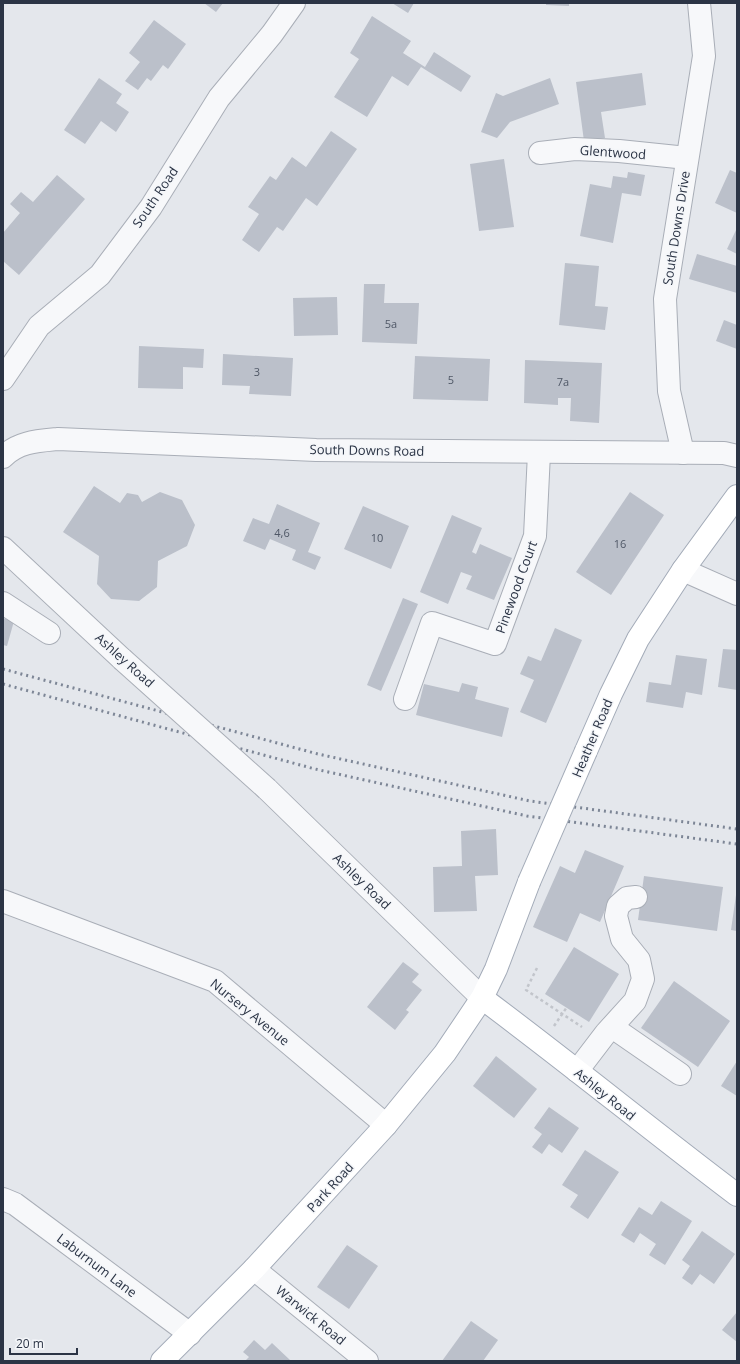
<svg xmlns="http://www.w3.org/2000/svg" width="740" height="1364" font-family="'Open Sans',sans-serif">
<rect width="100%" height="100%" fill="#e4e7ec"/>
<g fill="#bbc0ca">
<path d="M204,3h19l-7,9z"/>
<path d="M392,3h22l-6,10z"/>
<path d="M546,3h23v3l-23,-1z"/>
<path d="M372,16l39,25 -8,12 22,14 9,-15 37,24 -10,16 -40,-25 -13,19 -16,-10 -25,41 -33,-20 25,-38 -9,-6z"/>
<path d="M154,20l32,24 -18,25 -5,-4 -12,16 -4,-3 -9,12 -13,-9 15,-19 -11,-9z"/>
<path d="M642,73l4,32 -45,7 4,26 -21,3 -8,-59z"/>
<path d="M99,78l23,16 -6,9 13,9 -13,20 -15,-11 -16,23 -21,-14z"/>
<path d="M550,78l9,26 -49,18 -13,16 -16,-6 15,-39 7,3z"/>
<path d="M331,131l26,18 -40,57 -11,-8 -23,33 -6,-4 -18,25 -17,-12 17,-26 -11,-7 22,-31 6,4 16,-23 14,10z"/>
<path d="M504,159l10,68 -35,4 -9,-67z"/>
<path d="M730,170l7,3v40l-22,-10z"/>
<path d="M628,172l17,3 -4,21 -19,-3 -9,50 -33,-7 10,-52 21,4 2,-12 14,2z"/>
<path d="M57,175l28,24 -66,76 -16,-14v-28l17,-20 -10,-9 11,-12 12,10z"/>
<path d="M737,228v26l-10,-5z"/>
<path d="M697,254l40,12v27l-48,-14z"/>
<path d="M565,263l34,3 -4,40 13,1 -3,23 -46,-5z"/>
<path d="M364,284h21l-1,19h35l-2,41 -55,-2z"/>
<path d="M337,297l1,38 -44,1 -1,-38z"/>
<path d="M724,320l13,5v24l-21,-8z"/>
<path d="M139,346l65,3 -1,19 -20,-1v22l-45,-1z"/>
<path d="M223,354l70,4 -2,38 -42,-2 1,-8 -28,-1z"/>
<path d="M415,356l75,3 -2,42 -75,-2z"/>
<path d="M525,360l77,3 -3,60 -29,-2 1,-23h-13v7l-34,-2z"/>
<path d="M94,486l26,17 7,-10 11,2 4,7 18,-10 22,8 13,25 -8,21 -29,15 -1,26 -18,14 -28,-2 -14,-15 2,-28 -36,-24z"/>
<path d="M630,492l34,23 -53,80 -35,-23z"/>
<path d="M277,504l43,19 -12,29 13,5 -6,13 -23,-10 4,-10 -26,-11 -5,11 -22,-9 10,-23 16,6z"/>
<path d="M363,506l46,20 -18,43 -47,-20z"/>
<path d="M452,515l30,13 -10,24 4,2 4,-10 32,14 -18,42 -28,-11 6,-13 -11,-4 -13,32 -28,-12z"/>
<path d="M403,598l15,6 -37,87 -14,-6z"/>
<path d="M3,618l11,3 -7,25 -4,-1z"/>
<path d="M555,628l27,12 -36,83 -26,-11 14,-32 -14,-6 8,-18 13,5z"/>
<path d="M723,649l14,1v40l-19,-3z"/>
<path d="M676,655l31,4 -5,36 -16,-3 -3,16 -37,-6 3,-20 22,3z"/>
<path d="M462,683l16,4 -3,12 34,9 -7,29 -86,-22 8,-31 35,8z"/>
<path d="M496,829l2,46 -23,1 2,35 -43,1 -1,-45 29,-1 -1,-35z"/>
<path d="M585,850l39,16 -24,56 -20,-9 -13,29 -34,-15 27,-61 15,7z"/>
<path d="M644,876l79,11 -6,44 -79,-11z"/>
<path d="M736,895h1v36l-6,-1z"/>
<path d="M574,947l45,27 -30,48 -44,-28z"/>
<path d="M403,962l16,12 -7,8 10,8 -16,20 3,2 -14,18 -28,-23z"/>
<path d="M674,981l56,40 -32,46 -57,-39z"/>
<path d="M496,1056l41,33 -23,29 -41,-32z"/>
<path d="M737,1061v35l-16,-10z"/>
<path d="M549,1107l30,21 -17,25 -13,-9 -7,10 -10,-7 10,-13 -8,-6z"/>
<path d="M585,1150l34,22 -31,47 -18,-12 8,-12 -16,-10z"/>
<path d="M661,1201l31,20 -27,44 -16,-10 7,-11 -16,-11 -6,10 -13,-8 18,-28 13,8z"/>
<path d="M702,1231l33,23 -21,30 -14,-10 -8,11 -10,-7 8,-12 -8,-6z"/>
<path d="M347,1245l31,21 -29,43 -32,-22z"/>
<path d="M737,1312v30l-15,-12z"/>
<path d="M471,1321l27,19 -15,21h-41z"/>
<path d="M254,1340l11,10 7,-7 18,17 -1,1h-44l4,-4 -6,-5z"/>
</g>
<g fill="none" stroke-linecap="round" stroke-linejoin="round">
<g stroke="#a9aeb7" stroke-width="24">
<g id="minor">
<path d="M540,153l35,-4 44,2 68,7"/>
<path d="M3,379l36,-53 61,-51 51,-68 68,-109 53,-64 22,-31"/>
<path d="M683,453l-14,-62 -4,-92 39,-243 -5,-53"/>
<path d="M3,457c15,-15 34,-16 55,-18l258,11 408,3 13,3"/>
<path d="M3,548l119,111"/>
<path d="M683,570l54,24"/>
<path d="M3,603l46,30"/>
<path d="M405,699l27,-76 63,21 40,-108 4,-83"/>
<path d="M267,789l215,209"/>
<path d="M3,901l212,80 171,144"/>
<path d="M612,1027l68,47"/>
<path d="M577,1071l29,-38 29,-32 8,-22 -4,-19 -17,-21 -6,-23 2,-10 9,-8 9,-1"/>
<path d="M3,1199l12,5 175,130"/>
<path d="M254,1269l113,92"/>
</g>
</g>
<g stroke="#a3abb8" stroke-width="24">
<g id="major">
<path d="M586,751l25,-57 27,-55 45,-69 54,-74"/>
<path d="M482,998c86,64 169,132 255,197"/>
<path d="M162,1361l92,-92 132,-144 59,-72 37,-55 14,-29 33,-87"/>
</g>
</g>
<g stroke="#c2c5cb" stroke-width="2.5" stroke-dasharray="3 3" stroke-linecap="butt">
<path d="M537,968l-11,22 56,37"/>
<path d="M554,1026l13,-19"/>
</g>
<use href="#minor" stroke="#f7f8fa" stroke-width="22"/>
<use href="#major" stroke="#fff" stroke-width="22"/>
<g stroke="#7d8696" stroke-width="3" stroke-dasharray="2 4" stroke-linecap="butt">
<path d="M3,669l315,85 212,47 207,28"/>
<path d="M3,684l312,85 212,47 210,28"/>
</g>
<g stroke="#a9aeb7" stroke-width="24" stroke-linecap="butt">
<path id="minor-bridge" d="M122,659l145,130"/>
</g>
<g stroke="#a3abb8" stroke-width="24" stroke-linecap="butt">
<path id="major-bridge" d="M529,882l57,-131"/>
</g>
<use href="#minor-bridge" stroke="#f7f8fa" stroke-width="22"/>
<use href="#major-bridge" stroke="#fff" stroke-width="22"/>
</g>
<g text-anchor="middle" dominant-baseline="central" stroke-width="3" stroke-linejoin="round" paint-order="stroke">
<g font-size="11" fill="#4f5766">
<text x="391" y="323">5a</text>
<text x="257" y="371">3</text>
<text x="451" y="379">5</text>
<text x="563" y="381">7a</text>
<text x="282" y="532">4,6</text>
<text x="377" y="537">10</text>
<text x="620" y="543">16</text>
</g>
<g font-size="13" fill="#2b3445" stroke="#f4f6f9">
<text transform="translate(613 152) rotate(4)">Glentwood</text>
<text transform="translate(155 197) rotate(-56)">South Road</text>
<text transform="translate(676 228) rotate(-81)">South Downs Drive</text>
<text transform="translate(367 450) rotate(1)">South Downs Road</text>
<text transform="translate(516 587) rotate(-70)">Pinewood Court</text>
<text transform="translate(125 660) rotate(42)">Ashley Road</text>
<text transform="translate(592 738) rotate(-67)">Heather Road</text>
<text transform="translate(362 881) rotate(44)">Ashley Road</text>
<text transform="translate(250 1012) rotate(39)">Nursery Avenue</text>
<text transform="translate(605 1094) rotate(39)">Ashley Road</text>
<text transform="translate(330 1187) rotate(-48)">Park Road</text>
<text transform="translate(97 1265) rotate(37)">Laburnum Lane</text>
<text transform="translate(311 1315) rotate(39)">Warwick Road</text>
</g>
</g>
<rect width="740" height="1364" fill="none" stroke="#2b3445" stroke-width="8"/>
<path d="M10 1348v6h67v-6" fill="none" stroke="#2b3445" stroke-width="2"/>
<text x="16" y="1348" font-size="12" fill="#2b3445" stroke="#f4f6f9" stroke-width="3" paint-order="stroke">20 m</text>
</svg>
